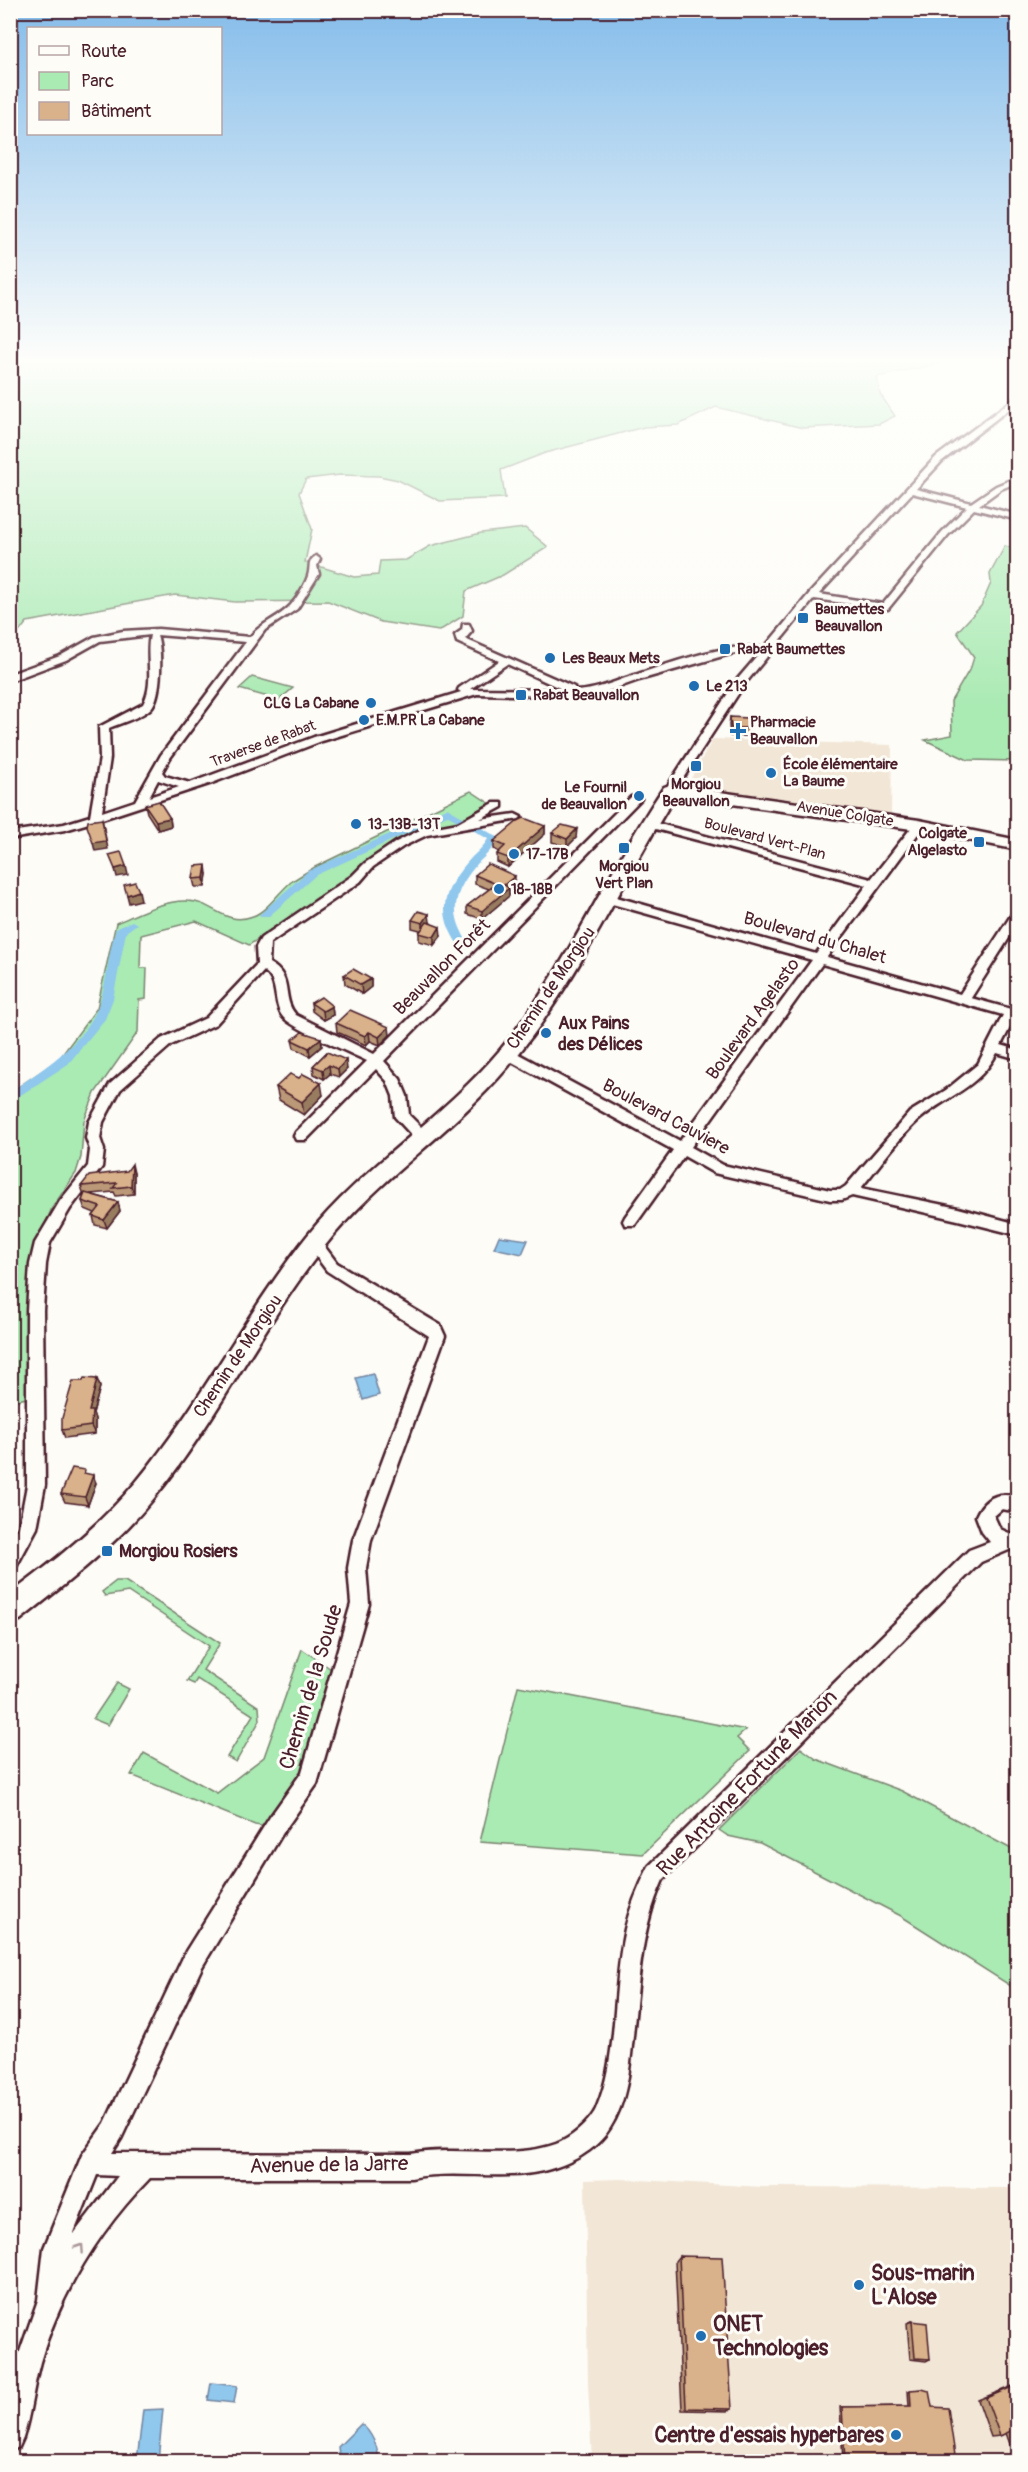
<svg xmlns="http://www.w3.org/2000/svg" width="1028" height="2472" font-family="Pangolin,sans-serif">
<rect width="100%" height="100%" fill="#fdfcf7"/>
<filter id="ink" filterUnits="userSpaceOnUse"><feTurbulence type="fractalNoise" baseFrequency=".0167" numOctaves="2"/><feDisplacementMap in="SourceGraphic" scale="12" xChannelSelector="R" yChannelSelector="G"/><feConvolveMatrix kernelMatrix="1 2 1 2 8 2 1 2 1" color-interpolation-filters="sRGB"/></filter>
<g filter="url(#ink)">
<g fill="#f2e6d6">
<path d="M713,739l179,6 -1,71 -185,-28v-4l-16,-4z"/>
<path d="M621,2179l142,8 254,1v273h-425l-4,-77 -3,-204z"/>
</g>
<g fill="#aaeab3" stroke="#7a846f" stroke-width="1.5">
<path d="M11,361h940l-74,16 3,17 15,22 -16,8 -76,4 -87,-21 -38,18 -34,2 -99,26 -44,17 4,28 -65,3 -42,-21 -19,-4 -39,-1 -34,4 -7,14 13,36 -7,33 49,15 24,-2 2,-14 26,-1 24,-14 51,-13 44,-5 23,19 -45,28 -37,16 -3,25 -24,15 -58,-9 -53,-21 -93,1 -60,-7 -148,27 -16,20z"/>
<path d="M1005,546l12,3v212l-49,-1 -43,-20 27,-5 -1,-34 20,-34 3,-10 -17,-25 24,-26 10,-23 -1,-9z"/>
<path d="M252,677l41,11 -14,12 -40,-11z"/>
<path d="M471,791l18,12 -35,22 -32,3 -55,32 -17,17 -101,68 -53,-24 -55,14 -1,33h7l-1,31 -7,1 -1,32 -43,61 -11,28 -3,36 -5,16 -24,35 -15,35 -7,44 -3,111 -16,3v-309l48,-33 38,-51 19,-85c22,-9 47,-23 71,-22 26,0 37,26 66,15 14,-5 26,-24 38,-34 7,-5 16,-10 24,-15z"/>
<path d="M116,1581h9l95,62 -17,27 56,37 1,13 -24,42 -9,-5 26,-42 -56,-36 -3,5 -7,-3 22,-35 -81,-54 -23,4 -3,-4z"/>
<path d="M302,1649l32,22 -30,102 -37,54 -12,-2 -124,-50 13,-22 73,40 47,-36z"/>
<path d="M117,1683l12,6 -21,36 -15,-6z"/>
<path d="M518,1686l228,44 -9,8 13,13 -107,103 -163,-12z"/>
<path d="M801,1748l15,11 86,32 115,61v138l-116,-74 -141,-73 -32,-7 -9,-6z"/>
</g>
<g fill="#8fc7ed" stroke="#73849f" stroke-width="1.5">
<path d="M499,1236l29,4 -6,14 -28,-6z"/>
<path d="M373,1374l6,21 -16,5 -7,-22z"/>
<path d="M211,2383l26,3 -3,17 -26,-3z"/>
<path d="M163,2409l-5,52h-21l6,-51z"/>
<path d="M361,2424c10,7 19,26 17,37h-38l-2,-14z"/>
</g>
<g fill="none" stroke-linecap="round" stroke-linejoin="round">
<g fill="#8fc7ed" fill-rule="evenodd">
<path d="M447,808l52,30c-5,10 -13,17 -21,25 -26,30 -30,51 -7,84l-2,2h-8c-26,-36 -19,-60 11,-92 6,-6 12,-11 16,-18l-41,-24 -131,60 -48,42h-8l-1,-2 49,-44z"/>
<path d="M132,921l5,3 -10,7 -2,6 -12,62 -8,20 -37,45 -58,38v-10c33,-23 78,-51 90,-91 8,-23 8,-49 16,-72z"/>
</g>
<g stroke="#4a1f2b" stroke-width="5">
<g id="street">
<path d="M1018,396v6l-76,59 -26,28 55,14 25,-17 22,-9v5l-17,7 -22,16 39,10v5l-44,-11 -26,26 -60,74 -74,-10 -70,86 -70,107h-8l-1,-2 71,-109 24,-28 -11,-2 -19,3 -91,26 -48,17 -114,-3 -155,47 -110,42 -113,37 -34,10 -55,9v-7l54,-8 26,-8 10,-58 -1,-31 44,-23c12,-21 2,-47 7,-69l-50,6 -34,19 -56,21v-7l50,-18 34,-19 29,-6 35,-2 92,8c12,-15 29,-19 41,-32 6,-7 14,-20 17,-29 3,-8 -1,-15 8,-20l4,3 -3,7 2,8 -22,35 -32,21 -95,128 -8,14 3,4 25,7 124,-46 147,-45 -3,-2 1,-2 40,-27 -42,-19 -2,-7 7,-5 1,-6h6l3,7 -7,8 109,48v4c21,0 38,-9 58,-15 36,-12 97,-35 132,-28l45,-54 127,-137zM912,493l55,14 -25,25 -59,72 -64,-10zM157,635l89,7 -85,113 -26,46 -33,11 8,-54 -1,-30c12,-5 33,-11 42,-20 11,-11 11,-60 6,-73zM507,664l57,26 -94,-1zM158,780l21,7 -30,10z"/>
<path d="M635,796l6,3 -2,2 -255,260 16,18 7,17 2,19 19,19 2,4 -2,4h-10l-23,-25 -2,-21 -6,-15 -11,-12 -70,71h-10l-2,-4 2,-4 71,-71c-16,-8 -75,-33 -84,-44 -11,-14 -3,-35 -19,-46l-48,53 -45,21 -51,45 -17,32 -3,16 4,12 -2,17 -32,42 -20,34 -4,21 -3,46 2,175 -8,43 -21,39 -6,2v-26l9,-16 8,-42v-175l3,-46 5,-21 25,-42 28,-35 2,-16 -4,-12 3,-16 21,-38 51,-45 45,-21 51,-54 -1,-17 5,-9 91,-62 13,-13 31,-21 24,-12 38,-7 36,-20h8v4l-22,12 35,-5 6,3 -2,2 -92,16 -23,11 -31,21 -13,15 -90,61 -1,20c26,14 11,34 27,52l78,39 257,-257z"/>
<path d="M648,821l223,58 44,-56h8v4l-96,130 133,37 52,-80 6,-4v14l-47,74 47,13v8l-3,-1 -14,27 17,5v9l-21,-6c-18,34 -48,42 -76,65 -18,14 -44,51 -60,70l97,20 60,16v11l-60,-15 -106,-24 -10,4h-12l-116,-27 -30,-17 -49,69h-10l-2,-4 2,-4 48,-67 -170,-93 -2,-3 2,-3h10l167,90 132,-181 -207,-58v-6h8l203,58 51,-69 -223,-59v-4zM822,964l181,51 -25,49 -32,26 -36,22 -64,74 -6,4h-10l-107,-25 -32,-18z"/>
<path d="M314,1237l5,2 18,24 103,62 5,11 -74,204 -5,28 3,36 -52,180 -33,47 -82,136 -81,172 -9,14 299,1c46,-9 101,6 145,-10 14,-5 33,-21 40,-35 23,-53 16,-123 29,-180 5,-22 14,-43 24,-63l320,-316 21,-8 -8,-10 -6,-16c8,-18 22,-25 42,-19v15l-16,-3 -8,7 6,13 18,8v12l-9,1 -28,12 -318,318c-23,50 -24,102 -30,156 -3,30 -6,66 -23,92 -14,23 -41,37 -67,43 -43,10 -88,-2 -132,7h-261c-51,52 -89,114 -110,184 -7,25 -9,51 -17,76l-4,9 -9,4v-71l28,-80 6,-52 38,-93 23,-32 81,-172 84,-134 32,-45 49,-168 -3,-36 5,-28 76,-204 -102,-65 -21,-28 3,-4zM97,2175l21,1 -45,59z"/>
</g>
</g>
<g stroke="#4a1f2b" stroke-width="5">
<path id="secondary" d="M670,785l249,35 99,20v10l-99,-20 -244,-34c-56,91 -99,190 -168,272 -55,65 -130,111 -183,179 -63,79 -106,173 -170,251 -39,48 -86,84 -134,122l-10,4v-30c46,-34 89,-68 126,-112 64,-77 109,-168 171,-246 56,-70 135,-117 193,-186 67,-81 106,-177 164,-263z"/>
</g>
<use href="#street" fill="#fdfcf7" fill-rule="evenodd"/>
<use href="#secondary" fill="#fdfcf7" fill-rule="evenodd"/>
</g>
<g fill="#bb9877" stroke="#4a1f2b" stroke-width="1.5">
<path d="M730,717l19,11 -1,8h-18l-1,-11z"/>
<path d="M145,805l25,13 1,8 -13,4 -11,-17z"/>
<path d="M545,826v8l-37,33 -11,-5v-8l2,-2 -5,-3v-8z"/>
<path d="M552,833l24,5 -9,9 -15,-5z"/>
<path d="M207,874l-2,13h-10l-2,-8z"/>
<path d="M475,875l40,9 -6,5v7l-27,23 -15,-5v-8l22,-17 -14,-5z"/>
<path d="M412,920l18,2 11,14 -7,9 -15,-4v-8l1,-3 -8,-2z"/>
<path d="M344,975l27,4v8l-9,7 -17,-10z"/>
<path d="M311,1003l21,3 1,9 -9,5 -12,-9z"/>
<path d="M336,1023l54,12 -10,10 -10,-4 -4,4 -29,-13z"/>
<path d="M321,1038l1,8 -12,10 -16,-8 -2,-8z"/>
<path d="M327,1052l20,17 -8,8 -9,-3 -6,5 -10,-5 -1,-8z"/>
<path d="M299,1078l24,17 -19,20 -25,-15 -3,-13z"/>
<path d="M134,1173v21l-18,2 -2,-4 -24,2 28,8 2,9 -13,17 -12,-3 -2,-9 2,-3 -10,-4 -3,-8 2,-6 -3,-9z"/>
<path d="M97,1379l3,8 -7,26 2,6v15l-30,4 -3,-8 21,-49z"/>
<path d="M87,1474l9,9 -8,22 -23,-3 -4,-8z"/>
<path d="M679,2256l53,153 -5,2 -45,-1 -7,-149z"/>
<path d="M912,2321l18,38 -4,2 -16,-2 -3,-36z"/>
<path d="M1017,2384v63h-6l-5,-14 -6,3 -9,1 -13,-37z"/>
<path d="M922,2389l10,18 24,55h-113l-3,-55 69,-1 -1,-15z"/>
</g>
<g fill="#987c61" stroke="#4a1f2b" stroke-width="1.5">
<path d="M170,818l1,8 -13,4 -2,-9z"/>
<path d="M102,819l6,30 -13,2 -2,-8z"/>
<path d="M545,826v8l-37,33v-9z"/>
<path d="M577,829l-1,9 -9,9v-8z"/>
<path d="M206,865l1,9 -2,13 -1,-9z"/>
<path d="M126,866l2,9 -11,2 -2,-8z"/>
<path d="M515,876v8l-6,5v7l-27,23v-8l22,-26z"/>
<path d="M139,891l2,9 -12,3 -2,-8z"/>
<path d="M429,914l1,8 -7,9v-8z"/>
<path d="M440,927l1,9 -7,9v-8z"/>
<path d="M371,979v8l-9,7 -1,-9z"/>
<path d="M332,1006l1,9 -9,5 -1,-9z"/>
<path d="M389,1027l1,8 -10,10 -1,-8z"/>
<path d="M369,1032l1,9 -4,4 -1,-9z"/>
<path d="M321,1038l1,8 -12,10 -1,-8z"/>
<path d="M346,1060l1,9 -8,8 -1,-8z"/>
<path d="M329,1065l1,9 -6,5 -1,-9z"/>
<path d="M321,1083l2,12 -19,20 -2,-13z"/>
<path d="M132,1164l2,9v21l-3,-8z"/>
<path d="M118,1202l2,9 -13,17 -3,-8z"/>
<path d="M97,1379l3,8 -7,26 2,6v15l-4,-8 -2,-15z"/>
<path d="M93,1475l3,8 -8,22 -3,-8z"/>
</g>
<g fill="#d9b18a" stroke="#4a1f2b" stroke-width="1.5">
<path d="M730,717l18,1 1,10h-18z"/>
<path d="M159,801l11,17 -14,3 -11,-16z"/>
<path d="M524,818l21,8 -37,32 -11,-4 8,-8 -11,-5 24,-20z"/>
<path d="M102,819l4,22 -13,2 -6,-17 1,-5z"/>
<path d="M562,825l15,4 -10,10 -15,-6z"/>
<path d="M121,852l5,14 -11,3 -6,-14z"/>
<path d="M488,864l27,12 -11,9 5,3 -27,23 -15,-5 29,-22 -21,-9z"/>
<path d="M206,865l-2,13 -11,1 2,-13z"/>
<path d="M135,882l4,9 -12,4 -3,-10z"/>
<path d="M418,911l11,3 -6,9 -11,-3z"/>
<path d="M427,922l13,5 -6,10 -15,-4z"/>
<path d="M353,969l18,10 -10,6 -17,-10z"/>
<path d="M321,997l11,9 -9,5 -12,-8z"/>
<path d="M350,1010l39,17 -10,10 -10,-5 -4,4 -29,-13z"/>
<path d="M302,1032l19,6 -12,10 -17,-8z"/>
<path d="M327,1052l19,8 -8,9 -9,-4 -6,5 -10,-4z"/>
<path d="M290,1074l9,4 4,-4 18,9 -19,19 -26,-15z"/>
<path d="M132,1164l-1,22 -18,2 4,-5 -36,3 8,-10 38,-5z"/>
<path d="M85,1193l33,9 -14,18 -11,-4 7,-9 -18,-6z"/>
<path d="M84,1378l13,1 -8,32h3l-1,15 -29,4v-12l11,-37h10z"/>
<path d="M72,1468l13,2 -1,3 9,2 -8,22 -24,-3z"/>
<path d="M679,2256l43,1 10,152 -46,-1z"/>
<path d="M912,2321l15,2 3,36 -15,-1z"/>
<path d="M1017,2385v57l-4,-12 -13,6 -14,-38z"/>
<path d="M922,2389l7,2 3,16 16,1 8,54h-111l-3,-55 69,-1 -1,-16z"/>
</g>
<defs><path id="oneway-chevron" d="M-2-3.5L2.5 0L-2 3.5" fill="none" stroke-width="1.6" stroke-linecap="round" stroke-linejoin="round" transform="scale(1.5)"/></defs>
<use stroke="#ac999b" href="#oneway-chevron" transform="translate(80 2248) rotate(-56)"/>
</g>
<linearGradient id="sky" x2="0" y2="1"><stop stop-color="#84bcea"/><stop offset="0.51" stop-color="#fefefb"/><stop offset="1" stop-color="#fefefb" stop-opacity="0"/></linearGradient>
<rect width="1028" height="707" fill="url(#sky)"/>
<g fill="#1f6fb2" stroke="#fdfcf7" stroke-width="2">
<rect x="797" y="612" width="12" height="12" rx="3"/>
<rect x="719" y="643" width="12" height="12" rx="3"/>
<circle cx="550" cy="658" r="6"/>
<circle cx="694" cy="686" r="6"/>
<rect x="515" y="689" width="12" height="12" rx="3"/>
<circle cx="371" cy="703" r="6"/>
<circle cx="364" cy="720" r="6"/>
<path d="M735 722h6v6h6v6h-6v6h-6v-6h-6v-6h6z"/>
<rect x="690" y="760" width="12" height="12" rx="3"/>
<circle cx="771" cy="773" r="6"/>
<circle cx="639" cy="796" r="6"/>
<circle cx="356" cy="824" r="6"/>
<rect x="973" y="836" width="12" height="12" rx="3"/>
<rect x="618" y="842" width="12" height="12" rx="3"/>
<circle cx="514" cy="854" r="6"/>
<circle cx="499" cy="889" r="6"/>
<circle cx="546" cy="1033" r="6"/>
<rect x="101" y="1545" width="12" height="12" rx="3"/>
<circle cx="859" cy="2285" r="6"/>
<circle cx="701" cy="2336" r="6"/>
<circle cx="896" cy="2435" r="6"/>
</g>
<g text-anchor="middle" dominant-baseline="central" stroke-width="6" stroke-linejoin="round" paint-order="stroke">
<g font-size="15" font-weight="bold" fill="#4a1f2b" stroke="#fdfcf7" text-anchor="start">
<text x="815" y="609">Baumettes<tspan x="815" dy="17">Beauvallon</tspan></text>
<text x="737" y="649">Rabat Baumettes</text>
<text x="562" y="658">Les Beaux Mets</text>
<text x="706" y="686">Le 213</text>
<text x="533" y="695">Rabat Beauvallon</text>
<text x="359" y="703" text-anchor="end">CLG La Cabane</text>
<text x="376" y="720">E.M.PR La Cabane</text>
<text x="750" y="722">Pharmacie<tspan x="750" dy="17">Beauvallon</tspan></text>
<text x="783" y="764">École élémentaire<tspan x="783" dy="17">La Baume</tspan></text>
<text x="696" y="784" text-anchor="middle">Morgiou<tspan x="696" dy="17">Beauvallon</tspan></text>
<text x="627" y="787" text-anchor="end">Le Fournil<tspan x="627" dy="17">de Beauvallon</tspan></text>
<text x="368" y="824">13-13B-13T</text>
<text x="967" y="833" text-anchor="end">Colgate<tspan x="967" dy="17">Algelasto</tspan></text>
<text x="526" y="854">17-17B</text>
<text x="624" y="866" text-anchor="middle">Morgiou<tspan x="624" dy="17">Vert Plan</tspan></text>
<text x="511" y="889">18-18B</text>
</g>
<g font-size="15" fill="#4a1f2b" stroke="#fdfcf7">
<text transform="translate(263 744) rotate(-20)">Traverse de Rabat</text>
<text transform="translate(845 814) rotate(9)">Avenue Colgate</text>
<text transform="translate(765 839) rotate(15)">Boulevard Vert-Plan</text>
</g>
<g font-size="18" fill="#4a1f2b" stroke="#fdfcf7">
<text transform="translate(815 938) rotate(16)">Boulevard du Chalet</text>
<text transform="translate(442 967) rotate(-45)">Beauvallon Forêt</text>
<text transform="translate(551 988) rotate(-56)">Chemin de Morgiou</text>
<text transform="translate(753 1019) rotate(-54)">Boulevard Agelasto</text>
<text transform="translate(666 1117) rotate(28)">Boulevard Cauviere</text>
<text transform="translate(238 1356) rotate(-56)">Chemin de Morgiou</text>
</g>
<g font-size="18" font-weight="bold" fill="#4a1f2b" stroke="#fdfcf7" text-anchor="start">
<text x="558" y="1023">Aux Pains<tspan x="558" dy="21">des Délices</tspan></text>
<text x="119" y="1551">Morgiou Rosiers</text>
</g>
<g font-size="21" fill="#4a1f2b" stroke="#fdfcf7">
<text transform="translate(311 1687) rotate(-73)">Chemin de la Soude</text>
<text transform="translate(747 1783) rotate(-46)">Rue Antoine Fortuné Marion</text>
<text transform="translate(329 2165) rotate(-1)">Avenue de la Jarre</text>
</g>
<g font-size="21" font-weight="bold" fill="#4a1f2b" stroke="#fdfcf7" text-anchor="start">
<text x="871" y="2273">Sous-marin<tspan x="871" dy="24">L'Alose</tspan></text>
<text x="713" y="2324">ONET<tspan x="713" dy="24">Technologies</tspan></text>
<text x="884" y="2435" text-anchor="end">Centre d'essais hyperbares</text>
</g>
</g>
<rect width="1028" height="2472" fill="none" stroke="#fdfcf7" stroke-width="36"/>
<rect x="18" y="18" width="992" height="2436" fill="none" stroke="#4a1f2b" stroke-width="2" filter="url(#ink)"/>
<rect x="27" y="27" width="195" height="108" fill="#fdfcf7" stroke="#b5a4a5" stroke-width="1.5"/>
<rect x="39" y="46" width="30" height="9" fill="#fdfcf7" stroke="#b5a4a5" stroke-width="1.5"/>
<text x="81" y="57" font-size="18" fill="#4a1f2b">Route</text>
<rect x="39" y="72" width="30" height="18" fill="#aaeab3" stroke="#b5a4a5" stroke-width="1.5"/>
<text x="81" y="87" font-size="18" fill="#4a1f2b">Parc</text>
<rect x="39" y="102" width="30" height="18" fill="#d9b18a" stroke="#b5a4a5" stroke-width="1.5"/>
<text x="81" y="117" font-size="18" fill="#4a1f2b">Bâtiment</text>
</svg>
